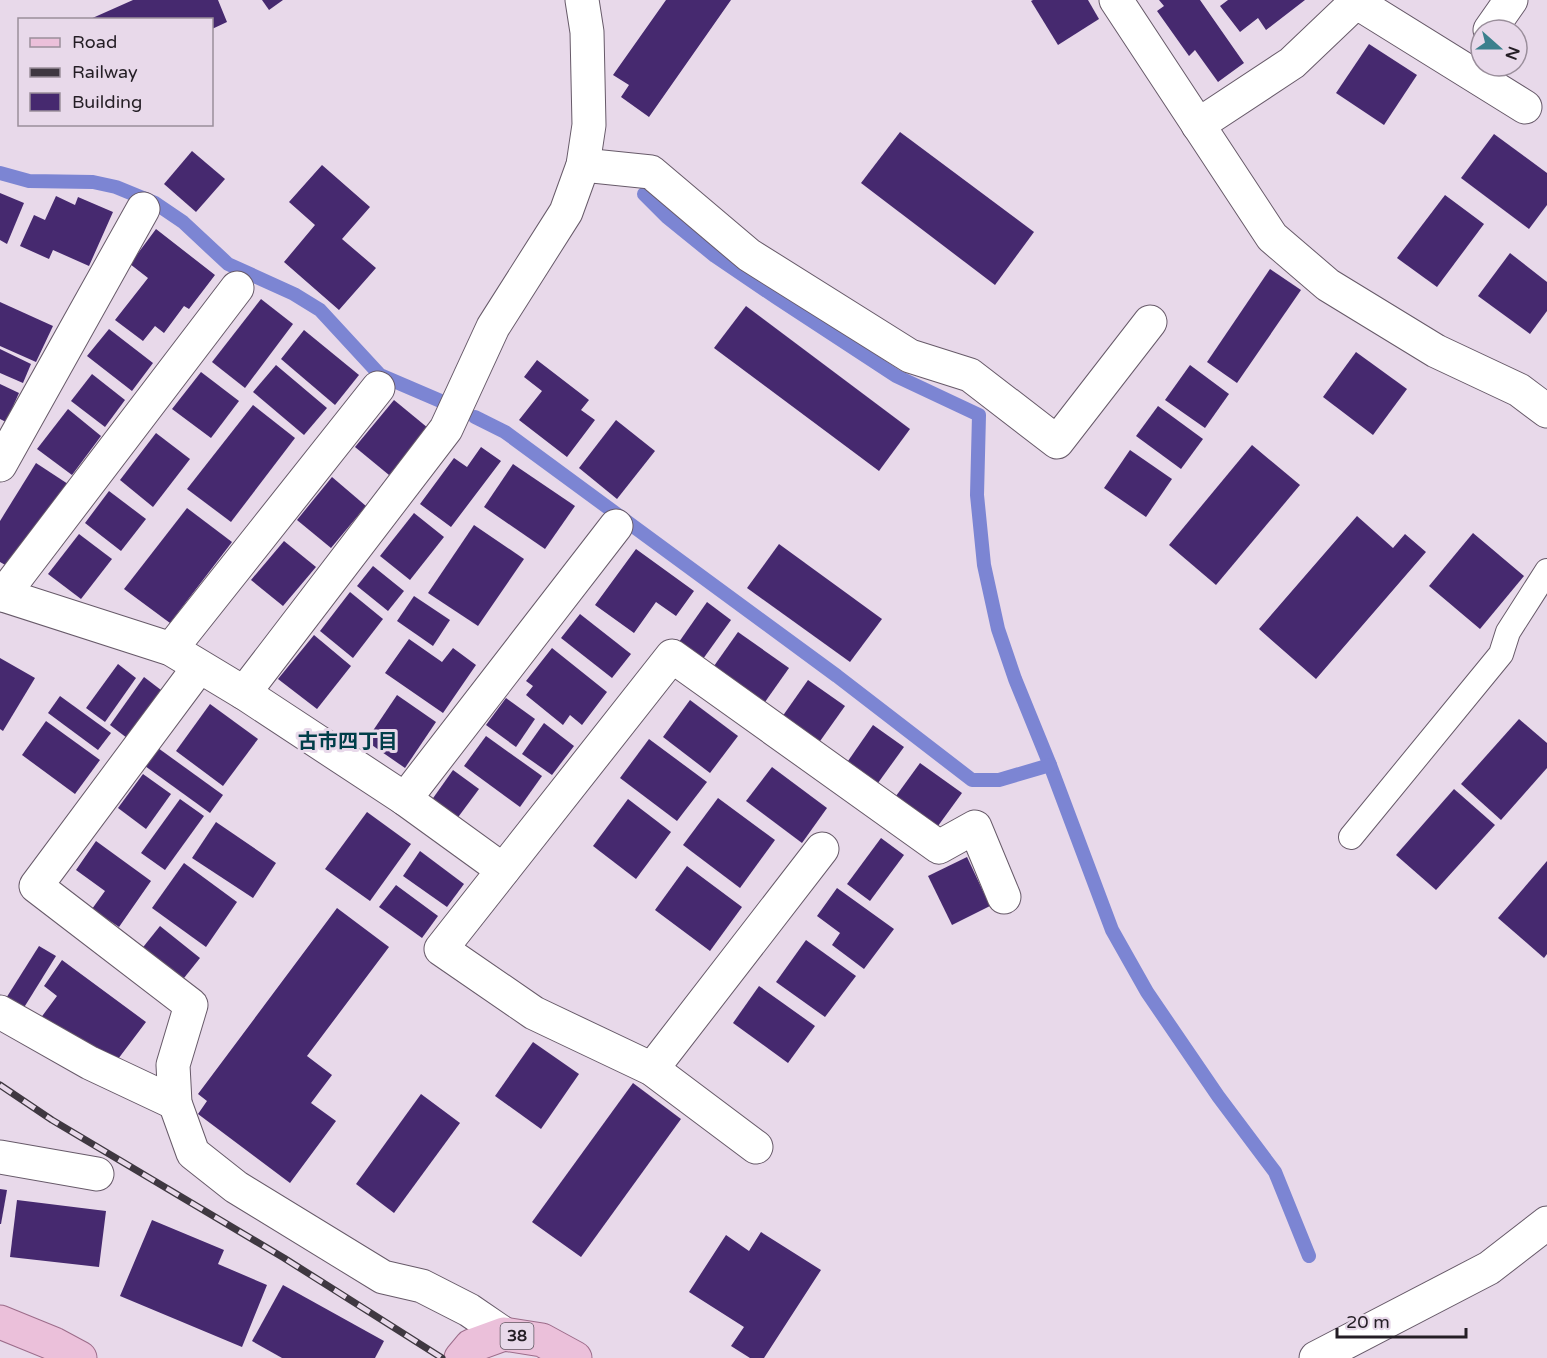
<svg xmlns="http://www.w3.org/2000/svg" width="1547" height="1358" font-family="'Varela Round','Noto Sans JP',sans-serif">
<rect width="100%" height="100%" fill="#e8d9ea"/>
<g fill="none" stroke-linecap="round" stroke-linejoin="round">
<g stroke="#7c85d3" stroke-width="14">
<path d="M0,173l29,8 64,1 23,5 39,16 28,19 45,42 66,30 26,16 60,65 63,27"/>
<path d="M644,194l23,23 48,39 62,42 119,78 83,39 -2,80 7,70 14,64 17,50 35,86 62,165 35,62 71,104 57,76 34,84"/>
<path d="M475,417l30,15 332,244 135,104h27l51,-15"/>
</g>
</g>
<g fill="#46296f">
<path d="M133,0h85l9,22 -15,7v-9h-124z"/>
<path d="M262,0h21l-14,10z"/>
<path d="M666,0h65l-82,117 -28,-20 8,-12 -16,-10z"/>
<path d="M1033,0h55l11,19 -41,26 -27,-44z"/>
<path d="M1159,0h41l44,63 -26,19 -23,-32 -6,6 -32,-45 7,-5z"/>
<path d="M1228,0h77l-39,30 -8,-12 -18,14 -20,-26z"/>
<path d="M1369,44l48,31 -33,50 -48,-32z"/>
<path d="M900,132l134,100 -39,53 -134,-102z"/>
<path d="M1494,134l53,39v32l-18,24 -68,-51z"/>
<path d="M192,151l33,28 -29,33 -32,-28z"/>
<path d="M322,165l48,42 -28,32 34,29 -37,42 -55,-48 31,-37 -26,-23z"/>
<path d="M0,193l24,10 -17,41 -7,-4z"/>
<path d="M1445,195l39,29 -47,63 -40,-29z"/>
<path d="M56,196l19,9 3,-8 35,15 -24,54 -36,-16 -4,9 -29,-13 14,-31 11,5z"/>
<path d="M156,229l59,46 -26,34 -5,-3 -20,27 -9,-7 -12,15 -28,-21 33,-42 -18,-14z"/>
<path d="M1510,253l37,29v29l-17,23 -52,-38z"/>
<path d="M1270,269l31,21 -64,93 -30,-21z"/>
<path d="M261,299l32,25 -48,64 -33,-26z"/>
<path d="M0,302l53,24 -17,36 -36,-16z"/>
<path d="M746,306l164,123 -31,42 -165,-123z"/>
<path d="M109,329l44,34 -21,28 -45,-35z"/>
<path d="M304,330l55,45 -24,30 -54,-46z"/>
<path d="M0,349l31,15 -8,19 -23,-10z"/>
<path d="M1356,352l51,37 -34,46 -50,-38z"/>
<path d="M537,360l52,40 -8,10 14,10 -28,37 -48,-37 23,-29 -18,-14z"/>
<path d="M276,365l51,43 -23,27 -51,-43z"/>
<path d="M1190,365l39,29 -24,34 -40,-28z"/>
<path d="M201,372l38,29 -28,37 -39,-29z"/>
<path d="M92,374l33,26 -20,27 -34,-26z"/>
<path d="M0,384l19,9 -13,29 -6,-3z"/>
<path d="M394,400l34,28 -39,47 -34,-28z"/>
<path d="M253,405l42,33 -64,84 -44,-33z"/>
<path d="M1158,406l45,33 -22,30 -45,-33z"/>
<path d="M68,409l33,27 -29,39 -35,-26z"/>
<path d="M616,420l39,31 -38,48 -38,-31z"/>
<path d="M156,433l34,26 -37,48 -33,-27z"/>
<path d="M1252,445l48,40 -84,100 -47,-40z"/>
<path d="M481,447l20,14 -50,66 -31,-23 34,-46 13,9z"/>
<path d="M1130,450l42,29 -26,38 -42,-29z"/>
<path d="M36,463l32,21 -61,82 -7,-4v-41z"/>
<path d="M513,464l62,42 -30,43 -61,-42z"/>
<path d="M332,477l34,29 -35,42 -34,-28z"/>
<path d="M109,491l37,28 -25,32 -36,-28z"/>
<path d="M187,508l45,34 -62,81 -46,-34z"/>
<path d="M414,513l30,24 -34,43 -30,-24z"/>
<path d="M1357,516l36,32 12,-14 21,18 -110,127 -57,-50z"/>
<path d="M474,525l50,34 -46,67 -50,-33z"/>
<path d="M1473,533l51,43 -44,53 -51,-43z"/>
<path d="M79,534l33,25 -31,40 -33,-25z"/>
<path d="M284,541l32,26 -33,39 -32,-26z"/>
<path d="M779,544l103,75 -32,43 -103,-74z"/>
<path d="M636,549l58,42 -18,25 -20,-14 -22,31 -39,-28z"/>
<path d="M373,566l31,25 -16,20 -31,-25z"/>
<path d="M350,592l33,27 -30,39 -33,-27z"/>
<path d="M414,596l36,24 -17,26 -36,-25z"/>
<path d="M707,602l24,18 -28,39 -24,-17z"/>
<path d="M580,614l51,40 -19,24 -51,-40z"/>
<path d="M738,632l51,36 -24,34 -51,-36z"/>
<path d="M314,635l37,31 -34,43 -39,-30z"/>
<path d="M409,639l33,23 11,-14 23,17 -33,48 -58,-40z"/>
<path d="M552,648l55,44 -25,33 -12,-10 -7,10 -37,-30 7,-9 -7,-5z"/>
<path d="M0,658l35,20 -32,53 -3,-2z"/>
<path d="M118,664l18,14 -31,44 -19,-14z"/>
<path d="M144,677l17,13 -34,48 -17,-13z"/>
<path d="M808,680l37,26 -27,38 -36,-27z"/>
<path d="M397,695l39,27 -31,46 -39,-27z"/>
<path d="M60,696l51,37 -13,17 -50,-37z"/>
<path d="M506,698l29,21 -19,28 -30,-22z"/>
<path d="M690,700l48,36 -28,37 -47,-36z"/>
<path d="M210,704l48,35 -35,47 -47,-35z"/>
<path d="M1519,719l28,24v25l-46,52 -40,-36z"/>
<path d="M46,721l54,39 -25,34 -53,-39z"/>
<path d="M544,723l30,23 -22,29 -30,-21z"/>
<path d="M873,725l31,22 -26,36 -30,-22z"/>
<path d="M486,736l56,40 -22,31 -56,-41z"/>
<path d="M649,739l58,43 -30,39 -57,-43z"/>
<path d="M158,748l65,47 -13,18 -65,-47z"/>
<path d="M920,763l42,30 -24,33 -42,-30z"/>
<path d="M772,767l55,41 -25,35 -56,-42z"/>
<path d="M453,770l26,19 -23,31 -25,-19z"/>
<path d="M143,774l28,20 -25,35 -28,-21z"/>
<path d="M1454,789l41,36 -59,65 -40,-35z"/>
<path d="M718,798l57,42 -35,48 -57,-43z"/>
<path d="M180,799l24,17 -39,54 -24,-17z"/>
<path d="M628,799l43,33 -35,47 -43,-33z"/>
<path d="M367,812l44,32 -41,57 -45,-32z"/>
<path d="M216,822l60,41 -23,35 -61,-40z"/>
<path d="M881,838l23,17 -34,46 -23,-17z"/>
<path d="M96,841l55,40 -32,46 -27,-18 13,-18 -29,-21z"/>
<path d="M420,851l44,33 -17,23 -44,-31z"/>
<path d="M967,857l23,49 -38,19 -24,-49z"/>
<path d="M1547,861v93l-3,4 -46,-40z"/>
<path d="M184,863l53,39 -31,45 -54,-39z"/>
<path d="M687,866l55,41 -32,44 -55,-41z"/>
<path d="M396,885l42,31 -16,22 -43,-31z"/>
<path d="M837,888l57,41 -30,40 -32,-24 8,-12 -23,-17z"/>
<path d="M337,908l52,39 -82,109 25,19 -21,28 25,18 -46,62 -92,-69 9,-13 -9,-7z"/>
<path d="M160,926l40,32 -24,30 -40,-32z"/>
<path d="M806,940l50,36 -31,41 -49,-35z"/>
<path d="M39,946l17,10 -36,58 -17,-11z"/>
<path d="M62,960l84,62 -37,49 -69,-52 17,-23 -13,-10z"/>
<path d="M759,986l56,40 -27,37 -55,-40z"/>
<path d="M533,1042l46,32 -38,55 -46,-33z"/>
<path d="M633,1083l48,36 -100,138 -49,-35z"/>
<path d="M421,1094l39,29 -66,90 -38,-29z"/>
<path d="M0,1189l7,1 -6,34h-1z"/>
<path d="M17,1200l89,11 -7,56 -89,-10z"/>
<path d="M152,1220l72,30 -6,14 49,21 -25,62 -122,-51z"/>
<path d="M761,1232l60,38 -57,88h-14l-19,-12 13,-19 -55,-35 37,-57 23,16z"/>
<path d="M283,1285l101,56 -9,17h-93l-30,-17z"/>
</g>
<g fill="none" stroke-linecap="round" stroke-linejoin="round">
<g stroke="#675a69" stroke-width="26">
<path id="service" d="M1351,837l150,-183 7,-22 39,-61"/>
</g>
<g stroke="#675a69" stroke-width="35">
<g id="minor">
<path d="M1116,0l156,237 56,48 108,66 83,39 28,21"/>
<path d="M1490,30l21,-30"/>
<path d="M1198,125l94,-62 64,-61 169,105"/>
<path d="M583,165l68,7 98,83 161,101 60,19 87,67 93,-120"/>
<path d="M0,465l143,-256"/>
<path d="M0,594l171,55 73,44 161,106 98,71"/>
<path d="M3,595l234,-307"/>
<path d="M171,649l207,-261"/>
<path d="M199,667l-163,219 155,119 -18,60 2,38 18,50 43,34 147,90 39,9 47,24 35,24"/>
<path d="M244,693l202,-264 47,-102 73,-115 17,-47 6,-40 -2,-93 -5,-32"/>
<path d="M405,799l211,-273"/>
<path d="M0,1012l90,51 85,40"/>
<path d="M652,1069l170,-220"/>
<path d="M756,1147l-104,-78 -118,-56 -93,-64 231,-293 267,191 36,-20 29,70"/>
<path d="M0,1157l97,17"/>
<path d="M1316,1358l173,-90 58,-45"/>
</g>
</g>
<g stroke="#9c6c8a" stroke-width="35">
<g id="primary">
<path d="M0,1322l54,22 26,14"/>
<path d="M461,1358l10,-12 33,-12 38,6 33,18"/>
</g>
</g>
<use href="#service" stroke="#fff" stroke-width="24"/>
<use href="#minor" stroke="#fff" stroke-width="33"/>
<use href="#primary" stroke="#ebc0da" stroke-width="33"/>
<g stroke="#3f3841" stroke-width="7">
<path id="rail" d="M0,1085l52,35 232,138 158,100"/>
</g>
<use href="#rail" stroke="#e8d9ea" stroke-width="4.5" stroke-dasharray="14" stroke-linecap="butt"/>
</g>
<g text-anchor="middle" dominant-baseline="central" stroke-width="6" stroke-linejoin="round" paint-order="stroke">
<rect fill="#e8d9ea" stroke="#5f5660" stroke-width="1.5" x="500.5" y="1323" width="33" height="26" rx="4.5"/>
<g font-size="16" font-weight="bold" fill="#241e25">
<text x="517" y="1336">38</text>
</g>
<g font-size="20" font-weight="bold" fill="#003e49" stroke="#e8d9ea">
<text x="348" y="742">古市四丁目</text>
</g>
</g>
<rect x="18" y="18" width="195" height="108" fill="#e8d9ea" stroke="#9a8e9b" stroke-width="1.5"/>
<rect x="30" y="38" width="30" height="9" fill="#ebc0da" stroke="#9a8e9b" stroke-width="1.5"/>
<text x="72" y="48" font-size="18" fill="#241e25">Road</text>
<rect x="30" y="68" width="30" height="9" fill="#3f3841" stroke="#9a8e9b" stroke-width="1.5"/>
<text x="72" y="78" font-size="18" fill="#241e25">Railway</text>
<rect x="30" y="93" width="30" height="18" fill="#46296f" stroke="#9a8e9b" stroke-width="1.5"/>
<text x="72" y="108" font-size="18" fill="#241e25">Building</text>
<g transform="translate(1499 48) rotate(111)"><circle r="28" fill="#e8d9ea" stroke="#9a8e9b" stroke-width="1.5"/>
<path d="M0-4.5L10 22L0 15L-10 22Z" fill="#3b808d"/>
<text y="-9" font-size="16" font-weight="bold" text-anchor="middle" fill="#241e25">N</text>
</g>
<path d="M1337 1328v9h129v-9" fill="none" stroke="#241e25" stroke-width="3"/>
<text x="1346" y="1328" font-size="18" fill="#241e25" stroke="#e8d9ea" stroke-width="4.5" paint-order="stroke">20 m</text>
</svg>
